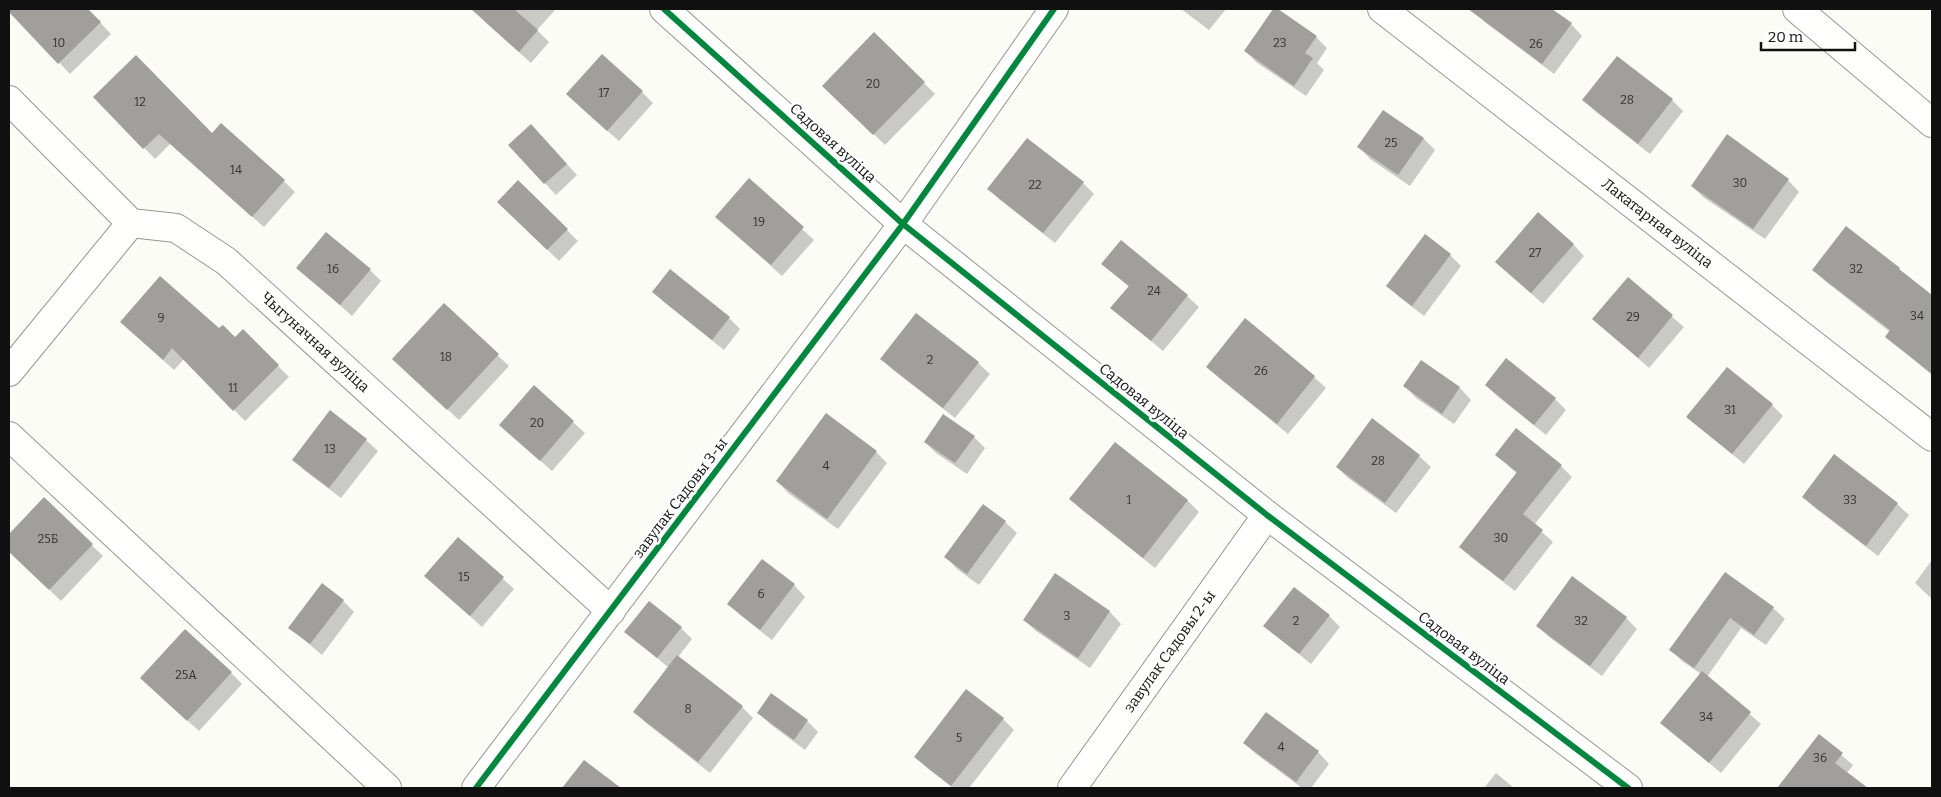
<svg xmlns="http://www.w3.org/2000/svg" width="1941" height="797" font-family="Bitter,serif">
<rect width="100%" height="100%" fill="#fcfcf7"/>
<g fill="#0003">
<path d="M9,9h78l24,25 -41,40z"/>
<path d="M474,9h82l-19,21 12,12 -18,21 -47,-42z"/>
<path d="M1181,9h45l-17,21z"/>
<path d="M1274,9l42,28 11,11 -10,15 7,7 -18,26 -50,-34 -11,-12z"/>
<path d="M1477,9h73l21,15 11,12 -28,38 -68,-51 -11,-11z"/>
<path d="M874,34l61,60 -50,51 -61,-59z"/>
<path d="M642,92l11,11 -34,38 -40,-35z"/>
<path d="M95,97l117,38 72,46 11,11 -31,35 -94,-83 -15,15z"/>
<path d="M1584,100h88l11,11 -33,43 -55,-43z"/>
<path d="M1384,112l40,27 11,11 -25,36 -40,-27 -11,-12z"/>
<path d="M542,137l35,38 -21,20 -46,-50z"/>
<path d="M749,180l65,60 -32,36 -66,-59z"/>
<path d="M1788,180l11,12 -34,47 -62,-42 -11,-11z"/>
<path d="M518,182l60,59 -19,20 -60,-59z"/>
<path d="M1083,183l11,11 -39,49 -55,-43 -11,-11z"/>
<path d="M1846,228l53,41 33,28v78l-46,-39 4,-4 -65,-51 -11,-11z"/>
<path d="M1121,242l66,54 12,11 -36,44 -51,-43 17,-21 -26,-23z"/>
<path d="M1573,244l11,12 -41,48 -35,-31z"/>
<path d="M1450,255l11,11 -37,50 -25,-19 -11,-11z"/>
<path d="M298,268l72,2 11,11 -29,35z"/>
<path d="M1628,279l56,48 -35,41 -55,-49z"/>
<path d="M654,292l75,26 11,11 -16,21 -59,-47z"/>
<path d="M444,305l65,61 -50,54 -54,-50z"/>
<path d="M121,322l98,8 16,9 8,-8 46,46 -44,44 -61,-62 -10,11z"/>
<path d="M882,359l96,4 12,11 -35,44 -62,-48z"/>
<path d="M1421,362l39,26 11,12 -17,24 -38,-26 -11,-12z"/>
<path d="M1208,367l106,10 12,11 -38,46 -69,-56z"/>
<path d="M1486,385l69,14 11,11 -20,25 -49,-39z"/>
<path d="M534,387l51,46 -33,38 -52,-46z"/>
<path d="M1772,405l11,11 -39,48 -56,-47z"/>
<path d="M974,437l11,11 -18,26 -31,-21 -11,-11z"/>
<path d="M366,440l12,11 -37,47 -36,-27 -11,-11z"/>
<path d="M1115,443l73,58 11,11 -44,56 -73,-58 -11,-11z"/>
<path d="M876,452l11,11 -49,66 -50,-36 -11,-12z"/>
<path d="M1497,455l64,11 11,11 -38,48 19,17 -38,49 -43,-33 -12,-11 57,-73z"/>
<path d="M1419,456l12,11 -35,46 -48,-35 -11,-11z"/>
<path d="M1834,456l63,48 12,11 -31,41 -63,-48 -12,-11z"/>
<path d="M44,499l59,57 -42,45 -52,-50v-15z"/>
<path d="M1005,522l12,11 -38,52 -22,-16 -11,-12z"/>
<path d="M458,538l56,51 -32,38 -57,-51z"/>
<path d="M1932,560v39l-17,-16z"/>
<path d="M762,561l32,24 11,12 -33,43 -32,-25 -11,-11z"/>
<path d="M1725,573l48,35 12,11 -19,26 -25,-17 -34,49 54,47 -40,49 -59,-50 39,-49 -19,-13 -11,-11z"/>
<path d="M1055,575l55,37 11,12 -31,44 -54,-37 -12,-11z"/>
<path d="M343,601l11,11 -32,43 -32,-27z"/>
<path d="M1329,616l11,11 -29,37 -46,-38z"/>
<path d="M1626,618l11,11 -35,47 -53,-39 -12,-12z"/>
<path d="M681,628l11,11 -14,18 64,50 11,11 -43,55 -64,-50 -11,-11 34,-44 -43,-36z"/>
<path d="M231,673l11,11 -43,47 -46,-42z"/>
<path d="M967,691l36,28 11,11 -45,58h-16l-26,-20 -11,-11z"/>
<path d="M759,713l48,8 11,11 -13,18 -35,-26z"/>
<path d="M1266,714l52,38 11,12 -18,24h-9l-46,-34 -12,-11z"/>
<path d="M1819,736l34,29 -6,8 19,15h-88z"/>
<path d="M584,761l35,27h-56z"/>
<path d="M1496,773l18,15h-30z"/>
</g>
<g fill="#a09f9c">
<path d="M9,9h79l13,13 -43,42 -49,-52z"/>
<path d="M471,9h43l24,21 -19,22z"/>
<path d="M1273,9h5l39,27 -12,17 8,5 -19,28 -50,-35z"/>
<path d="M1468,9h84l20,14 -30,41z"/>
<path d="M874,32l51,50 -52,53 -51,-49z"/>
<path d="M602,54l41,37 -36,40 -41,-37z"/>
<path d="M136,55l76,78 9,-10 64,57 -33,37 -93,-83 -16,15 -50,-52z"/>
<path d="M1617,56l56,43 -35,45 -56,-44z"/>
<path d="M1383,110l41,28 -26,37 -41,-28z"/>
<path d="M531,124l36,40 -23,20 -36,-39z"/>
<path d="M1727,134l62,45 -36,50 -62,-43z"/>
<path d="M1027,138l57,44 -41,51 -56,-44z"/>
<path d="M749,178l55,49 -33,38 -56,-48z"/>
<path d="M518,180l50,49 -21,21 -50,-48z"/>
<path d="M1538,212l36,32 -43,49 -36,-31z"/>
<path d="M1846,226l54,42 -1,1 33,26v79l-47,-37 5,-7 -78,-60z"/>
<path d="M326,232l45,37 -31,36 -44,-37z"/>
<path d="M1425,234l26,20 -39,52 -26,-20z"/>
<path d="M1121,240l67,55 -37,46 -41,-33 19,-22 -28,-22z"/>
<path d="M670,269l60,48 -18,23 -60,-48z"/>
<path d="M160,276l59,52 4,-3 12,12 8,-8 36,36 -46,46 -61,-63 -9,12 -43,-38z"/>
<path d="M1628,277l45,38 -35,43 -46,-39z"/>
<path d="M444,303l55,51 -52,56 -55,-51z"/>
<path d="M916,313l63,49 -36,46 -63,-49z"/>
<path d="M1245,318l70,58 -38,48 -71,-57z"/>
<path d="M1506,358l50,40 -22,27 -49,-40z"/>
<path d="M1421,360l39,27 -18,27 -39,-28z"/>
<path d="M1727,367l46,37 -41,50 -46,-37z"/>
<path d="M534,385l40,36 -34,40 -41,-36z"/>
<path d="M330,410l37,29 -38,49 -37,-28z"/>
<path d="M826,413l51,38 -50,68 -51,-38z"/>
<path d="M943,414l32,22 -20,27 -31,-21z"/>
<path d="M1372,418l48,37 -35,48 -49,-36z"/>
<path d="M1516,428l46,37 -39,49 20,16 -40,51 -44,-34 58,-75 -22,-17z"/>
<path d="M1115,442l73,58 -45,58 -74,-59z"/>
<path d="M1834,454l64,49 -32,43 -64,-49z"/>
<path d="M44,497l49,47 -44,46 -40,-38v-18z"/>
<path d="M983,504l23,17 -39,53 -23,-17z"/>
<path d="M458,537l46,40 -34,39 -46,-40z"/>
<path d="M762,559l33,25 -35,46 -33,-26z"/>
<path d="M1725,572l49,35 -20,28 -24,-17 -36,50 -25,-18z"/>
<path d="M1055,573l55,38 -32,47 -55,-38z"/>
<path d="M1572,576l55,41 -37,49 -54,-40z"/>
<path d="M322,583l22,17 -34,44 -22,-16z"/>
<path d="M1294,587l36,28 -31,39 -36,-28z"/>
<path d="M649,601l33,26 -25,31 -33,-26z"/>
<path d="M185,629l47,43 -45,49 -47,-43z"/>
<path d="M677,655l66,51 -45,56 -65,-50z"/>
<path d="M1702,671l49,41 -42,51 -49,-40z"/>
<path d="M966,689l38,29 -53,68 -37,-29z"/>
<path d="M771,693l37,27 -14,20 -37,-27z"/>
<path d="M1266,712l53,39 -23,31 -53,-39z"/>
<path d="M1819,734l24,19 -8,10 33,25h-91z"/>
<path d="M584,760l37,28h-59z"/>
</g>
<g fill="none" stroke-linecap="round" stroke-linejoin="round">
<g stroke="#969694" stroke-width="30">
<g id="minor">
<path d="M664,9l239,215 364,291 361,273"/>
<path id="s1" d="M1382,9l550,428"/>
<path d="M1797,9l135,114"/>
<path id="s2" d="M9,100l122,123 45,5 50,33 385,350"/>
<path d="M9,372l122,-149"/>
<path d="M9,436l378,352"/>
<path d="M476,788l427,-564 151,-215"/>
<path id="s3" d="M1072,788l195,-273"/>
</g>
</g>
<use href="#minor" stroke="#fffffe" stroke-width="28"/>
<g stroke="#fff" stroke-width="9">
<g id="cycleway">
<path d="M664,9l239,215 364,291 361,273"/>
<path d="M476,788l427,-564 151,-215"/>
</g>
</g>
<use href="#cycleway" stroke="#00873e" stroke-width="6"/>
</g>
<g text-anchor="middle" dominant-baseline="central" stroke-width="5" stroke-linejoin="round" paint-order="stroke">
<g font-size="12" fill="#343433">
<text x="59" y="43">10</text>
<text x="1280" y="43">23</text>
<text x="1536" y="44">26</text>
<text x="873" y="84">20</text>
<text x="604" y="93">17</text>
<text x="1627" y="100">28</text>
<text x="140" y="102">12</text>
<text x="1391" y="143">25</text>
<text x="236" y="170">14</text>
<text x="1740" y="183">30</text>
<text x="1035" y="185">22</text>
<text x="759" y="222">19</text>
<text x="1535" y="253">27</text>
<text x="333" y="269">16</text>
<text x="1856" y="269">32</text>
<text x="1154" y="291">24</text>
<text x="1917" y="316">34</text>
<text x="1633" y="317">29</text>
<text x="161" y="318">9</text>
<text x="446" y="357">18</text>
<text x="930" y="360">2</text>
<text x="1261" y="371">26</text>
<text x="233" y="388">11</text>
<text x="1730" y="410">31</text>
<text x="537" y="423">20</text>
<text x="330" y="449">13</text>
<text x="1378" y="461">28</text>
<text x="826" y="466">4</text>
<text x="1129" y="500">1</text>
<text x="1850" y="500">33</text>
<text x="1501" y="538">30</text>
<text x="48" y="539">25Б</text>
<text x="464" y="577">15</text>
<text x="761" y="594">6</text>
<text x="1067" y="616">3</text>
<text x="1296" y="621">2</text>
<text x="1581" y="621">32</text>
<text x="186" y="675">25А</text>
<text x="688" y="709">8</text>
<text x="1706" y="717">34</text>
<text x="959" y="738">5</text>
<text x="1281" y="747">4</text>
<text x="1820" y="758">36</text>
</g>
<g font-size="15" fill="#101010" stroke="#fff">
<text transform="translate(833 143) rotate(42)">Садовая вуліца</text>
<text stroke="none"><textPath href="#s1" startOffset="349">Лакатарная вуліца</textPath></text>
<text stroke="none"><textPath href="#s2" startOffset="399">Чыгуначная вуліца</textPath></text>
<text transform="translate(1144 401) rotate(39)">Садовая вуліца</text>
<text transform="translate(680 498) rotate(-53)">завулак Садовы 3-ы</text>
<text transform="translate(1464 648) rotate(37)">Садовая вуліца</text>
<text stroke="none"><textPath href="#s3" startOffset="168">завулак Садовы 2-ы</textPath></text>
</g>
</g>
<rect width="1941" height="797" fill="none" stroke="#101010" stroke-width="20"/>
<path d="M1761 42v8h94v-8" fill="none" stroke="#101010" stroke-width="2.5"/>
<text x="1768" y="42" font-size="15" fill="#101010" stroke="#ffffff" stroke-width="4" paint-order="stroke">20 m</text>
</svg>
